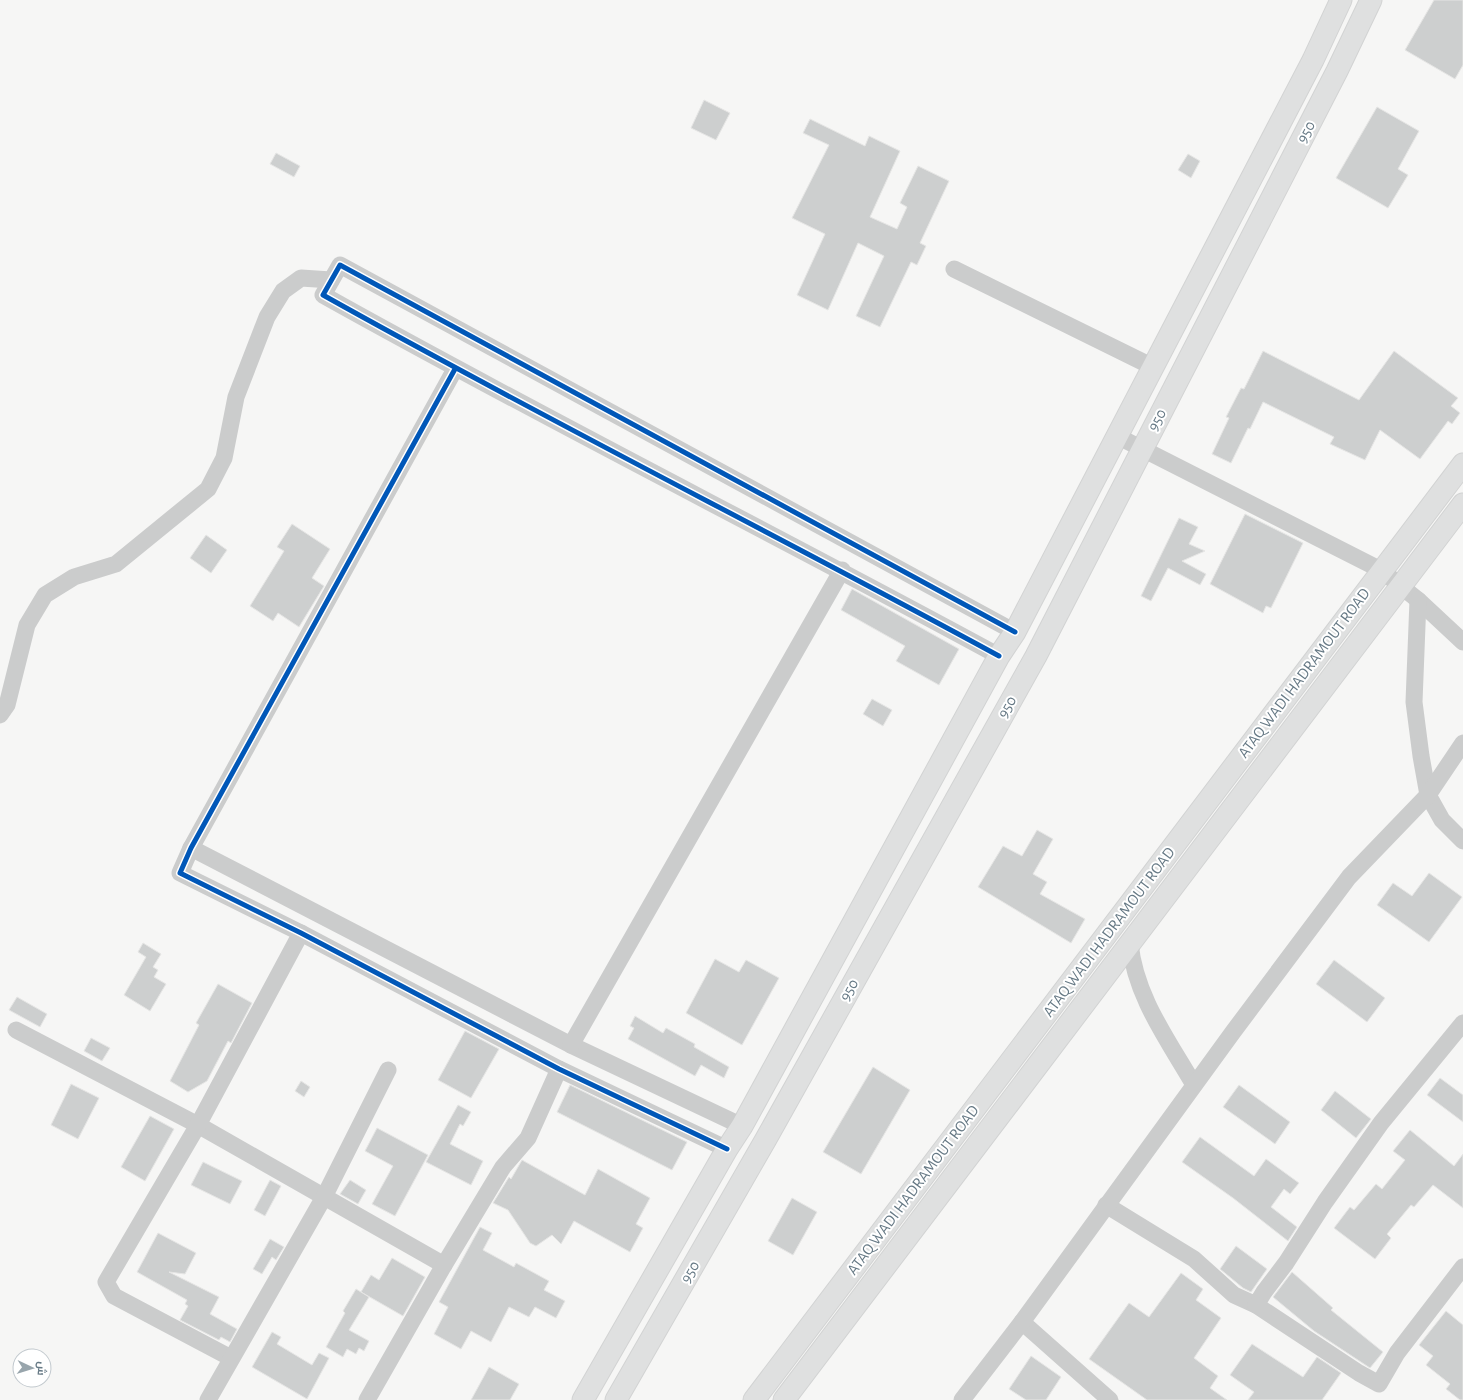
<svg xmlns="http://www.w3.org/2000/svg" width="1463" height="1400" font-family="'Alegreya Sans',Cairo,sans-serif">
<rect width="100%" height="100%" fill="#f6f6f5"/>
<g fill="#cdcfcf" stroke="#e6e6e5">
<path d="M1434,0h29v65l-8,14 -50,-29z"/>
<path d="M704,100l26,13 -14,27 -25,-12z"/>
<path d="M1377,107l42,24 -21,38 10,6 -20,33 -52,-30z"/>
<path d="M810,119l55,27 4,-10 31,15 -30,66 27,12 10,-22 -7,-4 18,-37 31,15 -29,62 6,3 -9,19 -6,-3 -31,65 -24,-11 28,-60 -26,-13 -30,67 -31,-15 28,-61 -33,-16 37,-73 -26,-12z"/>
<path d="M276,153l24,13 -6,11 -24,-13z"/>
<path d="M1188,154l12,7 -9,17 -13,-8z"/>
<path d="M1263,351l96,49 35,-49 64,47 -7,8 9,7 -8,11 -4,-3 -28,38 -40,-29 -15,30 -35,-16 4,-7 -71,-35 -13,27 -2,-1 -17,35 -19,-9 17,-36 -3,-1 15,-29 3,1z"/>
<path d="M1245,514l58,29 -32,65 -5,-2 -3,7 -53,-29z"/>
<path d="M1179,518l19,9 -9,17 16,7 -23,10 24,13 -6,11 -32,-17 -17,33 -10,-5z"/>
<path d="M292,524l38,25 -18,29 12,8 -25,41 -21,-14 -5,8 -23,-15 34,-55 -7,-4z"/>
<path d="M206,535l21,15 -16,23 -21,-15z"/>
<path d="M852,589l107,60 -20,36 -43,-24 9,-15 -64,-36z"/>
<path d="M872,699l20,11 -9,16 -20,-12z"/>
<path d="M1037,830l16,9 -20,35 14,8 -7,12 45,25 -14,24 -93,-56 25,-41 19,10z"/>
<path d="M1429,873l33,24 -33,45 -52,-37 16,-22 19,13z"/>
<path d="M143,943l18,11 -8,13 5,3 -4,7 12,7 -16,27 -26,-16 22,-38 -8,-5z"/>
<path d="M715,959l24,13 7,-12 33,18 -37,67 -56,-32z"/>
<path d="M1334,960l51,38 -18,24 -51,-38z"/>
<path d="M218,984l34,19 -21,40 -3,-2 -21,40 -19,11 -18,-11 29,-56 -3,-2z"/>
<path d="M17,997l30,17 -7,13 -31,-17z"/>
<path d="M635,1016l28,17 3,-5 29,16 -1,3 35,20 -5,11 -23,-13 -6,11 -67,-37 6,-11 -4,-2z"/>
<path d="M465,1031l34,18 -28,49 -33,-18z"/>
<path d="M91,1038l19,10 -8,13 -18,-10z"/>
<path d="M873,1067l37,23 -49,84 -38,-22z"/>
<path d="M1440,1078l23,17v27l-36,-27z"/>
<path d="M301,1081l9,6 -6,10 -9,-6z"/>
<path d="M71,1084l28,14 -21,41 -27,-14z"/>
<path d="M570,1085l117,57 -15,28 -115,-58z"/>
<path d="M1239,1085l51,37 -15,22 -52,-37z"/>
<path d="M1335,1091l36,28 -15,19 -35,-28z"/>
<path d="M458,1105l13,7 -8,14 -3,-2 -10,20 33,17 -12,24 -45,-23z"/>
<path d="M150,1116l24,13 -29,52 -24,-14z"/>
<path d="M377,1128l51,27 -33,61 -23,-12 21,-38 -28,-15z"/>
<path d="M1410,1130l44,36 9,-12v54l-30,-23 -19,22 -3,-2 -24,29 4,4 -16,21 -41,-31 16,-21 4,3 22,-26 6,5 23,-29 -12,-9z"/>
<path d="M1200,1137l54,39 12,-17 33,24 -9,11 -6,-5 -13,18 26,20 -9,14 -55,-43 -51,-36z"/>
<path d="M522,1160l63,35 13,-26 52,29 -14,26 7,4 -13,24 -56,-31 -13,23 -9,-9 -16,11 -6,-3 -22,-33 -15,-7 16,-26 2,2z"/>
<path d="M203,1162l39,19 -12,23 -39,-19z"/>
<path d="M270,1180l11,6 -16,30 -11,-6z"/>
<path d="M350,1180l16,10 -8,14 -18,-10z"/>
<path d="M792,1198l25,14 -24,43 -25,-14z"/>
<path d="M480,1227l12,6 -9,17 31,17 2,-4 33,18 -5,9 21,11 -9,17 -21,-11 -6,10 -20,-10 -18,35 -20,-11 -10,18 -27,-15 14,-27 -9,-5z"/>
<path d="M158,1233l38,20 -11,21 -16,-2 50,25 -9,17 27,15 -7,13 -9,-5 -2,3 -39,-20 8,-14 -3,-2 2,-4 -50,-28z"/>
<path d="M270,1239l14,8 -8,13 -4,-3 -10,17 -9,-5z"/>
<path d="M1236,1246l31,23 -16,23 -8,-4 -23,-19z"/>
<path d="M392,1258l33,19 -22,39 -42,-24 10,-17 8,5z"/>
<path d="M1292,1272l41,36 -2,2 52,42 -13,16 -56,-37 -41,-34z"/>
<path d="M1181,1273l22,16 -7,11 25,18 -27,40 24,18 -8,12 17,12h-80l-58,-41 40,-56 20,14z"/>
<path d="M356,1289l13,8 -20,33 20,11 -5,10 -5,-3 -3,6 -9,-5 -4,8 -17,-10 19,-34 -2,-2z"/>
<path d="M1446,1311l17,14v75h-3l-14,-11 4,-5 -24,-19 7,-9 -14,-11z"/>
<path d="M272,1332l9,5 -4,7 35,21 7,-12 10,5 -22,41 -55,-32z"/>
<path d="M1252,1344l51,33 14,-20 24,16 -19,27h-74l6,-8 -24,-17z"/>
<path d="M1031,1356l30,21 -15,23h-20l-17,-11z"/>
<path d="M489,1367l30,17 -9,16h-39z"/>
</g>
<g fill="none" stroke-linecap="round" stroke-linejoin="round">
<g stroke="#d2d3d3" stroke-width="23">
<g id="major">
<path d="M583,1400l144,-251 15,-23 257,-470 16,-24 298,-572 28,-60"/>
<path d="M616,1400l150,-261 270,-483 301,-585 34,-71"/>
<path d="M754,1400l709,-936"/>
<path d="M784,1400l679,-896"/>
</g>
</g>
<g stroke="#cbcccc" stroke-width="17">
<path d="M954,269l199,98"/>
<path d="M455,369l-264,479 -11,25 121,60 258,136 168,80"/>
<path d="M1117,436l264,134 37,30 45,42"/>
<path d="M1418,600l-4,102 7,54 7,39 14,25 21,21"/>
<path d="M999,656c-224,-122 -453,-236 -676,-361l17,-30 675,367"/>
<path d="M0,715l7,-10 20,-80 18,-30 29,-18 42,-13 92,-75 16,-31 12,-61 31,-80 16,-26 18,-13 30,2"/>
<path d="M191,848l380,197 171,81"/>
<path d="M1130,943c5,53 38,97 64,142"/>
<path d="M16,1030l182,95 246,140"/>
<path d="M571,1045l271,-475"/>
<path d="M1106,1205l88,54 40,36 22,10 8,-13 22,-29 39,-61 56,-79 82,-100"/>
<path d="M1256,1305l103,68 20,11 18,-31 66,-86"/>
<path d="M1022,1322l88,78"/>
<path d="M231,1358l-117,-62 -8,-14 92,-157 103,-192"/>
<path d="M208,1400l116,-203 64,-127"/>
<path d="M367,1400l77,-135 59,-98 25,-29 31,-69"/>
<path d="M962,1400l60,-78 211,-290 116,-155 79,-82 35,-52"/>
</g>
<use href="#major" stroke="#dfe0e0" stroke-width="21"/>
<g stroke="#fff" stroke-width="8">
<g id="cycleway">
<path d="M455,369l-264,479 -11,25 121,60 258,136 168,80"/>
<path d="M999,656c-224,-122 -453,-236 -676,-361l17,-30 675,367"/>
</g>
</g>
<use href="#cycleway" stroke="#0057b8" stroke-width="5"/>
</g>
<g text-anchor="middle" dominant-baseline="central" stroke-width="4" stroke-linejoin="round" paint-order="stroke">
<g font-size="16" fill="#667985" stroke="#fff">
<text transform="translate(1306 132) rotate(-63)">950</text>
<text transform="translate(1157 420) rotate(-63)">950</text>
<text transform="translate(1304 673) rotate(-53)">ATAQ WADI HADRAMOUT ROAD</text>
<text transform="translate(1007 707) rotate(-61)">950</text>
<text transform="translate(1109 932) rotate(-53)">ATAQ WADI HADRAMOUT ROAD</text>
<text transform="translate(849 990) rotate(-61)">950</text>
<text transform="translate(913 1190) rotate(-53)">ATAQ WADI HADRAMOUT ROAD</text>
<text transform="translate(690 1272) rotate(-60)">950</text>
</g>
</g>
<g transform="translate(32 1368) rotate(94)"><circle r="19" fill="#ffffff" stroke="#c2c9ce"/>
<path d="M0-3L7 15L0 10L-7 15Z" fill="#98a5ac"/>
<text y="-6" font-size="11" font-weight="bold" text-anchor="middle" fill="#667985">ش</text>
</g>
</svg>
